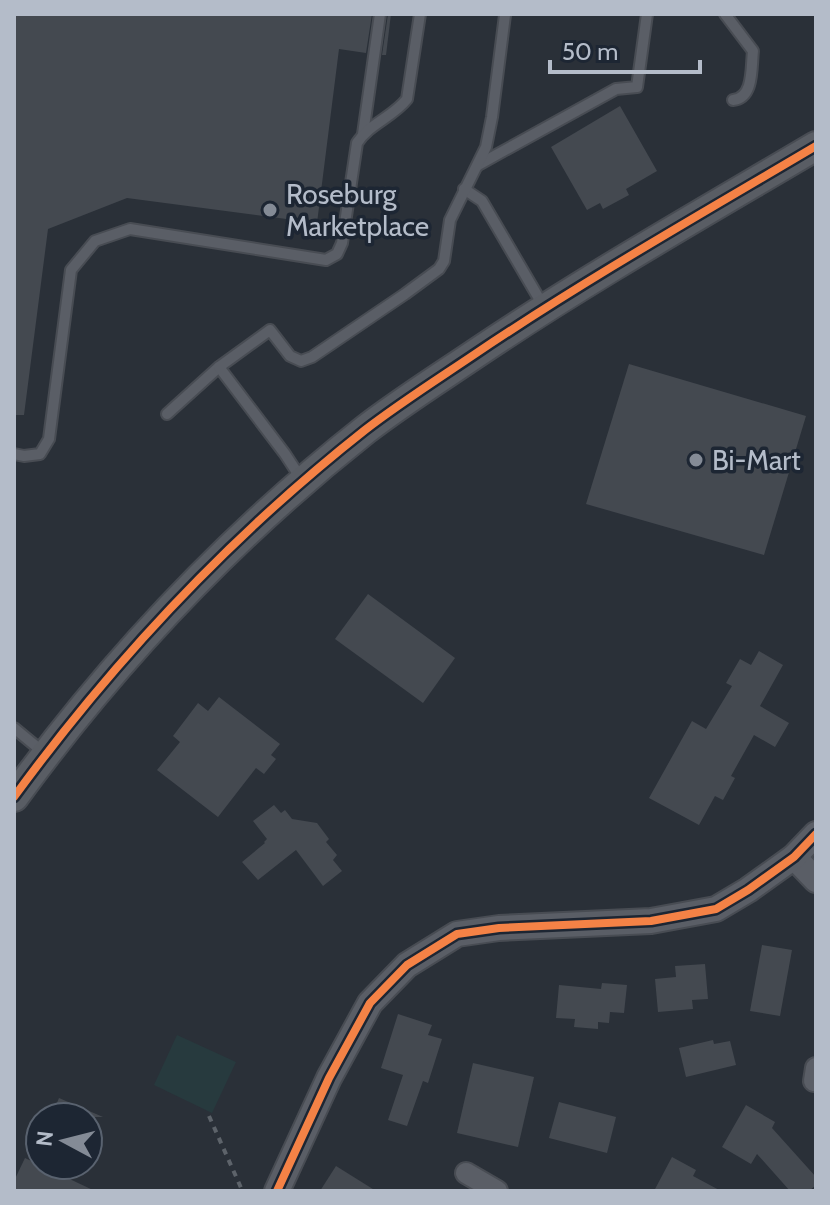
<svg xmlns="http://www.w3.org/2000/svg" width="830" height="1205" font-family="Cabin,sans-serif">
<rect width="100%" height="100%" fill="#2a3038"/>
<path fill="#273a3e" d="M177,1035l59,27 -24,51 -58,-28z"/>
<g fill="#444950">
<path d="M14,14h358l-6,39 -27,-4 -22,174 -190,-25 -79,31 -24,186h-10z"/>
<path d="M388,14h3l-5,41h-4z"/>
<path d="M620,106l37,65 -31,18 3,6 -26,14 -3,-6 -13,7 -36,-63z"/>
<path d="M629,364l177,52 -42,139 -178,-51z"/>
<path d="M368,594l87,64 -32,45 -88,-64z"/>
<path d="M759,651l24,14 -23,41 29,17 -14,24 -21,-12 -23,41 4,2 -12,22 -8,-4 -16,29 -50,-27 43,-77 14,8 26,-43 -6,-3 14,-24 11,6z"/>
<path d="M219,697l61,47 -9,11 5,4 -12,15 -8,-6 -38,49 -61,-47 23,-28 -7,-6 25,-33 10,8z"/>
<path d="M274,805l7,8 4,-3 7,9 25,4 12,16 -3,3 11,13 -4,5 9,11 -19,15 -27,-36 -38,30 -16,-18 23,-19 -1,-1 3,-3 -14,-18z"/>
<path d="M762,945l30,5 -12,66 -30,-5z"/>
<path d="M705,964l3,35 -16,1 1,9 -35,3 -3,-33 21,-2 -1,-11z"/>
<path d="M602,983l25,2 -3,28 -14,-1 -1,11 -11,-1v7l-24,-2 1,-8 -19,-1 3,-33 42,4z"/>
<path d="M398,1014l34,11 -4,10 14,4 -14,44 -5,-2 -16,45 -19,-6 15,-45 -22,-7z"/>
<path d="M713,1040l1,4 16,-3 6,24 -50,12 -7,-29z"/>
<path d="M473,1063l61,14 -16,70 -61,-14z"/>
<path d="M59,1098l44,19h-52z"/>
<path d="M559,1102l57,15 -9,36 -58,-15z"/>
<path d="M746,1105l29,17 -3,6 44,49v8l-7,6h-19l-33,-37 -6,10 -29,-17z"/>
<path d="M672,1157l24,13 -3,6 28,15h-67z"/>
<path d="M25,1158l15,7 55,26h-81v-10z"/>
<path d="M336,1166l40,25h-56z"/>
</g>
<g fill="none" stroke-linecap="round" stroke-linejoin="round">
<g stroke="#484c53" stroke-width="14">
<g id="service">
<path d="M725,14l28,37c-2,17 1,47 -20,49"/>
<path d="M363,134l17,-120"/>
<path d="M478,165l138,-76 21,-2 10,-73"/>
<path d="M464,189l18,12 62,106"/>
<path d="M167,414l52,-47"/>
<path d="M14,454l10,2 16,-2 9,-15 22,-169 24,-29 35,-12 196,31 11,-6 5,-11 15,-100c12,-19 36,-26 50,-44l13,-85"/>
<path d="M302,480l-17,-26 -66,-87 51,-37 20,26 11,5 11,-4 93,-63 34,-25 5,-8 6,-41 36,-73 6,-30 13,-102"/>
<path d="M14,728l29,24"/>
</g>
</g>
<g stroke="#484c53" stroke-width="24">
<g id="minor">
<path d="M814,1081l2,-13"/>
<path d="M466,1173l31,18"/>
</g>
</g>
<g stroke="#484c53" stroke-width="28">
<g id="tertiary">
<path d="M794,857l22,23"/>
<path d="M277,1191l52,-113 41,-75 37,-38 50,-31 42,-6 152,-7 65,-12 32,-19 46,-33 22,-23"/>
</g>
</g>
<g stroke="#484c53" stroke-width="32">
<path id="secondary" d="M14,797c100,-137 218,-262 351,-367 35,-27 73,-51 110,-76 110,-74 226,-140 341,-208"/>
</g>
<path stroke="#5d636a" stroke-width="4" stroke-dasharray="6 6" stroke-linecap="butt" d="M209,1116l33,74"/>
<use href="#service" stroke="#5a5e66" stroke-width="10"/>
<use href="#minor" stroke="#5a5e66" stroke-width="20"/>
<use href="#tertiary" stroke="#5a5e66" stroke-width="24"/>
<use href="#secondary" stroke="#595d64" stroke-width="28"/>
<g stroke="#1d2633" stroke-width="13">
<g id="cycleway">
<path d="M14,797c100,-137 218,-262 351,-367 35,-27 73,-51 110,-76 110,-74 226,-140 341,-208"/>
<path d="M277,1191l52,-113 41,-75 37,-38 50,-31 42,-6 152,-7 65,-12 32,-19 46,-33 22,-23"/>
</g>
</g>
<use href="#cycleway" stroke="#f48246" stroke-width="8"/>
</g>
<g fill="#848b96" stroke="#1d2633" stroke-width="3">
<circle cx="270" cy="210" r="8"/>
<circle cx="696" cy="460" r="8"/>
</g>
<g text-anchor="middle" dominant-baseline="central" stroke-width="7" stroke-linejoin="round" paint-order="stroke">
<g font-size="28" fill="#b4bcc9" stroke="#1d2633" text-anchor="start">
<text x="286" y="194">Roseburg<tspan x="286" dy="32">Marketplace</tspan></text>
<text x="712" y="460">Bi-Mart</text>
</g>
</g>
<rect width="830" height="1205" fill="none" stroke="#b4bcc9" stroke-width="32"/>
<g transform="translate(64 1141) rotate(277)"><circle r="38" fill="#1d2633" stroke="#59626f" stroke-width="2"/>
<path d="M0-6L14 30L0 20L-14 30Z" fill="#848b96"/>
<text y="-12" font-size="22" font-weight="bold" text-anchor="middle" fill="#b4bcc9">N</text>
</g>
<path d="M550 60v12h150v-12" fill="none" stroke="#b4bcc9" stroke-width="4"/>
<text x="562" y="60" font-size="24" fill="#b4bcc9" stroke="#1d2633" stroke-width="6" paint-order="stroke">50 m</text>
</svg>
